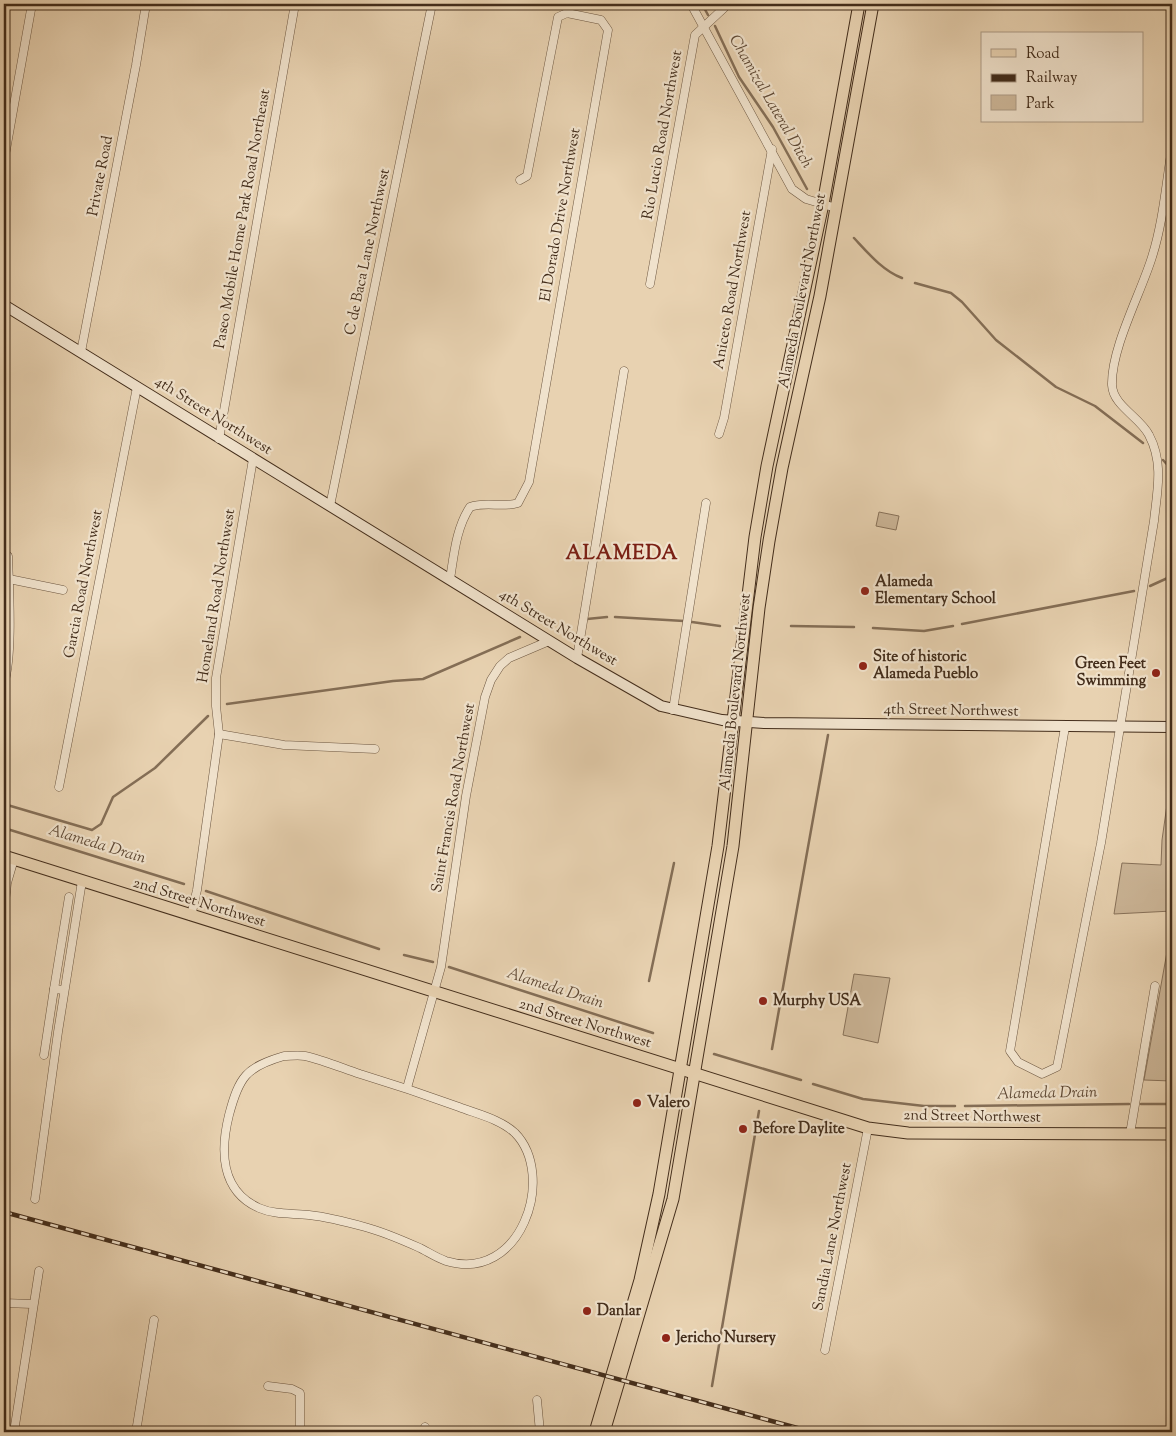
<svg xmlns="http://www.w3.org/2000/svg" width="1176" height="1436" font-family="'Sorts Mill Goudy',serif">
<rect width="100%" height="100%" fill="#e8d2b1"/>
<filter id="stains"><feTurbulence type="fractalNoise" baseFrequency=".004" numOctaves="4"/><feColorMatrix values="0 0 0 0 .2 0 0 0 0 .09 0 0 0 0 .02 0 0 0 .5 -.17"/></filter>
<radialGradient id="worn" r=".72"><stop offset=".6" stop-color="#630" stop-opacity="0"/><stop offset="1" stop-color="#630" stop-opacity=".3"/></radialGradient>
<g fill="#ccb698" stroke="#88725a">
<path d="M879,512l20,4 -3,14 -20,-4z"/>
<path d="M1172,769v142l-58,3 8,-51 39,2 1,-25z"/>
<path d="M1172,924v157l-28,-1z"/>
<path d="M854,974l36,4 -12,65 -35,-8z"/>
</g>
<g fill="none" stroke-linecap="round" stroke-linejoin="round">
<g stroke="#846e56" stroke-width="2.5">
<path d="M702,4l6,11"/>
<path d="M715,26l24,51 34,50 34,62"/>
<path d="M854,238c14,15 29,33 48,40"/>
<path d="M915,283l36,10 11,9 34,38 60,47 39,19 48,37"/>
<path d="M1163,460l9,10"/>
<path d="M1150,586l22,-10"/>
<path d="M615,617l69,4"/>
<path d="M587,619l20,-2"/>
<path d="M692,622l28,4"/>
<path d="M962,624l172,-33"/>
<path d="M791,626l63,1"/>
<path d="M873,628l51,3 29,-5"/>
<path d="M227,704l166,-23 30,-2 97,-42"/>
<path d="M4,804l88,26 9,-6 12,-27 42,-29 53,-52"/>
<path d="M4,828l180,56"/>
<path d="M206,891l173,58"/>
<path d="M404,955l29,7"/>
<path d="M449,967l204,66"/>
<path d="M649,981l25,-118"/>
<path d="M772,1049l56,-314"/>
<path d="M714,1054l87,26"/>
<path d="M813,1084l50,15 61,7h31"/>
<path d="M1141,1104h31"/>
<path d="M965,1106l164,-2"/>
<path d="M712,1386l47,-275"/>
</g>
<g stroke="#6c5640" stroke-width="9">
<g id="street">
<path d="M691,4l101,185 14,10 30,9"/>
<path d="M4,161l28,-157"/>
<path d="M650,284l45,-249 29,-27 2,-4"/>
<path d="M81,352l55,-287 10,-61"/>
<path d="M719,434l5,-16 48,-269"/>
<path d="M219,439l76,-435"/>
<path d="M330,506l102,-502"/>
<path d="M4,554l4,2c1,34 5,97 -4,128"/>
<path d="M9,579l54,11"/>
<path d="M450,579c4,-24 6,-51 20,-72 16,-6 32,1 48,-4l11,-21 79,-452 -7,-10 -34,-7 -9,4 -31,159 -7,4"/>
<path d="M577,658l47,-287"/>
<path d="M673,710l33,-207"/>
<path d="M1065,727l-55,324 8,11 24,12 15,-7 44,-224 53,-322c3,-29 10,-58 -5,-86 -9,-18 -36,-29 -37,-50 -1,-37 29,-92 40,-128 11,-34 14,-73 20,-109"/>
<path d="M219,734l65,11 91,4"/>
<path d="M59,787l78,-400"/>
<path d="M4,912l3,-29 7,-24"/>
<path d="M191,916l6,-26 22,-156 -3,-28v-28l37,-219"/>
<path d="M64,990l-10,-1 15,-92"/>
<path d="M44,1055l10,-66"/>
<path d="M284,1056c6,0 14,-1 21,0 18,4 37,12 55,18 33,10 66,21 99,33 18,7 41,12 56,26 42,43 6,151 -69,128 -9,-3 -18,-9 -26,-13 -18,-8 -36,-16 -55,-21 -18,-5 -37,-10 -56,-12 -17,-2 -34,0 -50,-7 -38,-17 -39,-57 -30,-93 10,-38 17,-48 55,-59z"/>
<path d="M407,1088l34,-121 25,-171 19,-99 6,-17 9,-14 9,-8 40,-17"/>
<path d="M1130,1134l25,-148"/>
<path d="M35,1199l23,-167 24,-151"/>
<path d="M4,1303l28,1"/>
<path d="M825,1350l43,-222"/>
<path d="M268,1386l24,3 8,4v39"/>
<path d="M537,1400l3,32"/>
<path d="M14,1432l25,-161"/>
<path d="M136,1432l18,-112"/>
<path d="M424,1432l1,-5"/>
</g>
</g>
<g stroke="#432d1b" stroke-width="12">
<path id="secondary" d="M4,305l573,353 84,48 61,14 42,3 408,4"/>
</g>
<g stroke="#432d1b" stroke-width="13">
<g id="primary">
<path d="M4,856l864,272 40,5 264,1"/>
<path d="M595,1432l45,-152 19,-86 59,-348 37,-309 12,-71 56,-262 36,-200"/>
<path d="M604,1432l69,-233 60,-353 26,-238 10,-67 13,-73 38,-172 53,-292"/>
</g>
</g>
<use href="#street" stroke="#f0e2cc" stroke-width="8"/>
<use href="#secondary" stroke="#f0e2cc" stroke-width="10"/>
<use href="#primary" stroke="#e8d2b1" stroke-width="11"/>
<g stroke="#432d1b" stroke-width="4.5">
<path id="rail" d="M4,1212l808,220"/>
</g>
<use href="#rail" stroke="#f0e2cc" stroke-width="2.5" stroke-dasharray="8" stroke-linecap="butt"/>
</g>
<g fill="#8f2418" stroke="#f0e2cc" stroke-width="2">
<circle cx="865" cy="591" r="5"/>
<circle cx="863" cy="666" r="5"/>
<circle cx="1156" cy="673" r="5"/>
<circle cx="763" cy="1001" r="5"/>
<circle cx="637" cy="1103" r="5"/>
<circle cx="743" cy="1129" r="5"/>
<circle cx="587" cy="1311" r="5"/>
<circle cx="666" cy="1338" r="5"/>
</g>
<g text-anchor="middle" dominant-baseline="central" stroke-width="4.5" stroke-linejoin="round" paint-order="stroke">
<g font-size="15" fill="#432d1b" stroke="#f0e2cc">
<text transform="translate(663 135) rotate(-80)">Rio Lucio Road Northwest</text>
<text transform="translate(101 176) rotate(-79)">Private Road</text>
<text transform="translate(561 215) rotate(-80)">El Dorado Drive Northwest</text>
<text transform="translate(243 219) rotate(-80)">Paseo Mobile Home Park Road Northeast</text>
<text transform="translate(368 252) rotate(-78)">C de Baca Lane Northwest</text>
<text transform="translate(733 290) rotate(-80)">Aniceto Road Northwest</text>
<text transform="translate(803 291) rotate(-79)">Alameda Boulevard Northwest</text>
<text transform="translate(213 416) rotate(32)">4th Street Northwest</text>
<text transform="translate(84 584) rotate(-79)">Garcia Road Northwest</text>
<text transform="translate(217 596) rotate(-81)">Homeland Road Northwest</text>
<text transform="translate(558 628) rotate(31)">4th Street Northwest</text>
<text transform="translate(736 692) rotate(-84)">Alameda Boulevard Northwest</text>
<text transform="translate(951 711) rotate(1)">4th Street Northwest</text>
<text transform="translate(454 798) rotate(-80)">Saint Francis Road Northwest</text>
<text transform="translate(199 903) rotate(17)">2nd Street Northwest</text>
<text transform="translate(585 1024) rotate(17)">2nd Street Northwest</text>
<text transform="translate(972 1117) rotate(1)">2nd Street Northwest</text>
<text transform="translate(833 1237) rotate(-79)">Sandia Lane Northwest</text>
</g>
<g font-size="15" font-weight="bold" fill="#432d1b" stroke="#f0e2cc" text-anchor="start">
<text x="875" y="582">Alameda<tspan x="875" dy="17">Elementary School</tspan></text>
<text x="873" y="657">Site of historic<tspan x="873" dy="17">Alameda Pueblo</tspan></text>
<text x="1146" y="664" text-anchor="end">Green Feet<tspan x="1146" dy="17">Swimming</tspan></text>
<text x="773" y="1001">Murphy USA</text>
<text x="647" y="1103">Valero</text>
<text x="753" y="1129">Before Daylite</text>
<text x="597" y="1311">Danlar</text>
<text x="676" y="1338">Jericho Nursery</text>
</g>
<g font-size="16" font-style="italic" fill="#5e4834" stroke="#f0e2cc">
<text transform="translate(770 102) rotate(60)">Chamizal Lateral Ditch</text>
<text transform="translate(97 845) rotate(17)">Alameda Drain</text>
<text transform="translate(555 989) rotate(18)">Alameda Drain</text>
<text transform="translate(1047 1094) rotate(-1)">Alameda Drain</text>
</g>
<g font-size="20" font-weight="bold" letter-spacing="1" fill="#7a1f14" stroke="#f0e2cc">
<text x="622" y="554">ALAMEDA</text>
</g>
</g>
<rect width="1176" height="1436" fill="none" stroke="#e8d2b1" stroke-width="20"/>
<rect x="5" y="5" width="1166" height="1426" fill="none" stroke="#432d1b" stroke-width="2.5"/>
<rect x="10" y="10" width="1156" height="1416" fill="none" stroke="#432d1b"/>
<rect x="981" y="32" width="162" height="90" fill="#f0e2cc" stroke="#ab9a85"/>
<rect x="991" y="49" width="25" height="8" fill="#e8d2b1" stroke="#ab9a85"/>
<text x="1026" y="58" font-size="15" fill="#432d1b">Road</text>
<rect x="991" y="74" width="25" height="8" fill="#432d1b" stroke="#ab9a85"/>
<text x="1026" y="82" font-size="15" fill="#432d1b">Railway</text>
<rect x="991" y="95" width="25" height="15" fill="#ccb698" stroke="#ab9a85"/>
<text x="1026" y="108" font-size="15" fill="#432d1b">Park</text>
<rect width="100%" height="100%" filter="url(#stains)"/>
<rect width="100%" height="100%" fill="url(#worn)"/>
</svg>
